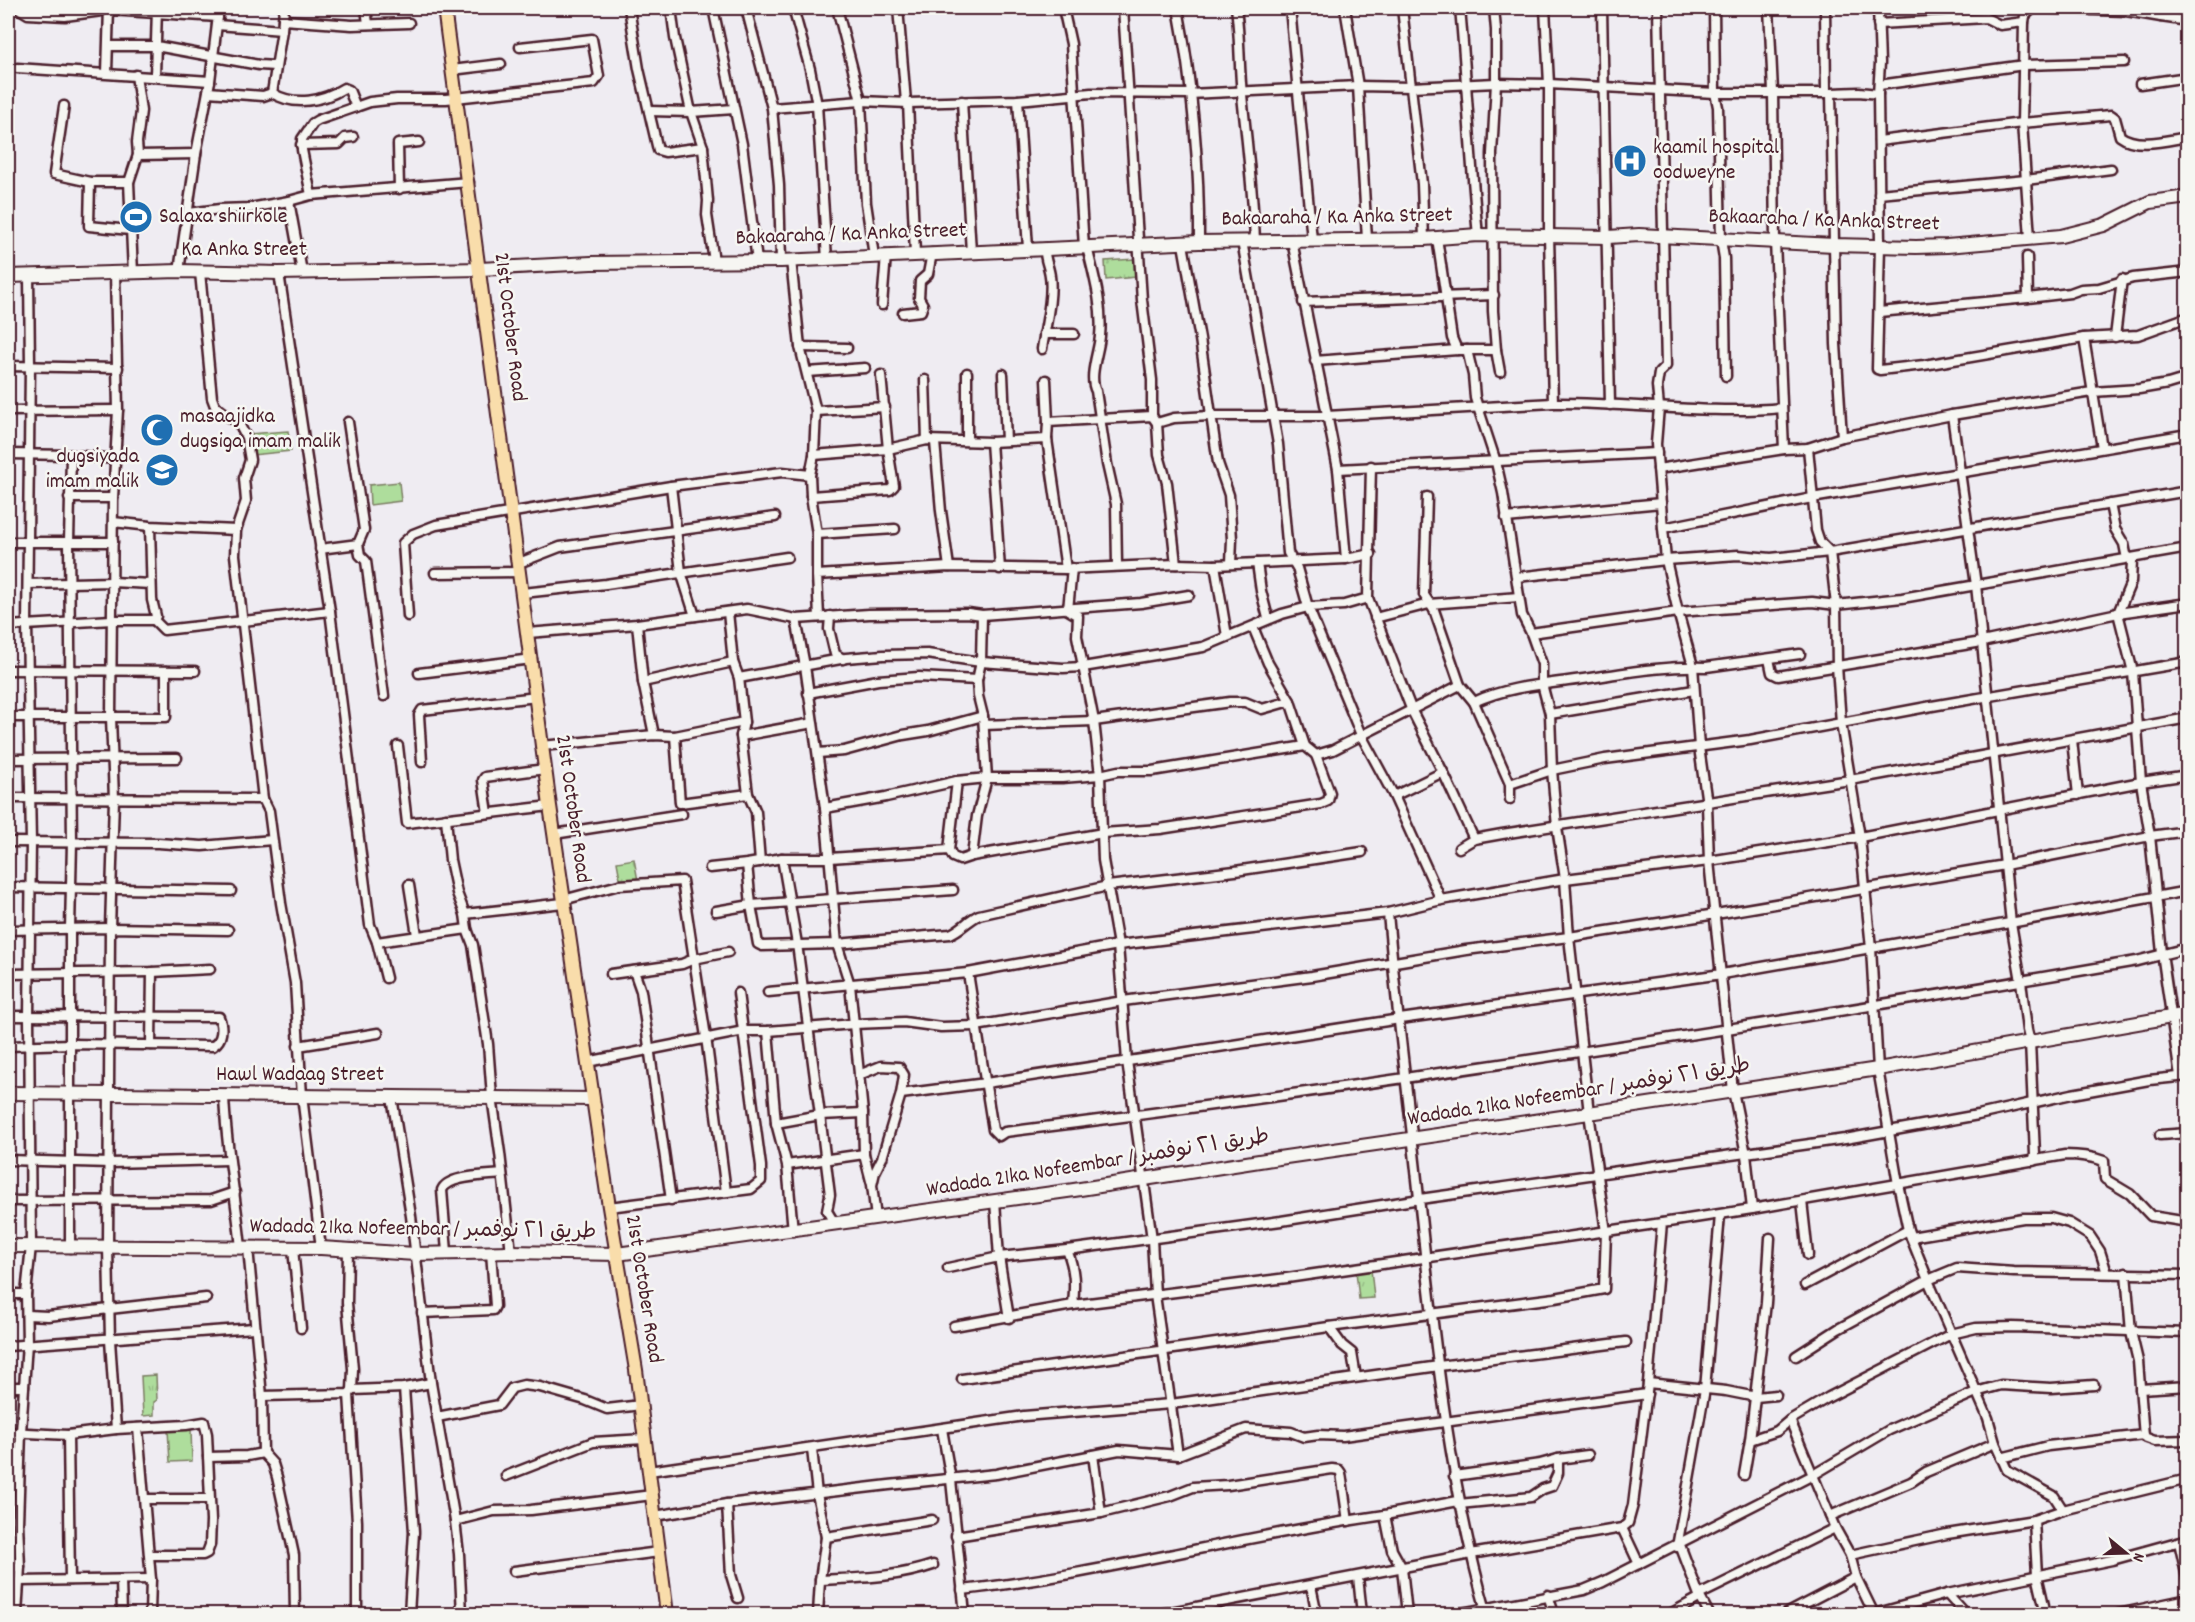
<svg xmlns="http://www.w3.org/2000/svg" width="2195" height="1622" font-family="Dekko,'Playpen Sans Arabic',sans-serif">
<defs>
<pattern id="park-tufts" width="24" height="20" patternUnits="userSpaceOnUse" patternTransform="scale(1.5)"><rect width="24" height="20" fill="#aedd9c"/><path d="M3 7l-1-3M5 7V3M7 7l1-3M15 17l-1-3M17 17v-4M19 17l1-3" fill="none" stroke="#97bd87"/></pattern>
</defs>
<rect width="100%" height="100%" fill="#efecf2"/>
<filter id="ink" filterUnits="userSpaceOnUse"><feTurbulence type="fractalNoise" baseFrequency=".0167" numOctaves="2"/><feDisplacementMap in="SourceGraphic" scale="12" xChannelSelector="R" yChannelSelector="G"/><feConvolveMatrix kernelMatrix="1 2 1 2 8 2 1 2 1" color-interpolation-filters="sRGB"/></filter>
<g filter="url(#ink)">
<g fill="url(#park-tufts)" stroke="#7c7e64" stroke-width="1.5">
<path d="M1135,259l1,18 -30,3 -1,-19z"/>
<path d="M634,859l4,22 -17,3 -4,-22z"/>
<path d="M1371,1269l3,29 -15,1 -3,-28z"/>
<path d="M156,1375l1,25 -3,2v13l-11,1 -2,-40z"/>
</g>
<g fill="#aedd9c" stroke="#7c7e64" stroke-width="1.5">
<path d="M288,431l3,20 -39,4 -4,-21z"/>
<path d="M399,482l2,19 -31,4 -1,-20z"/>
<path d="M191,1429l1,32 -22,1 -2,-32z"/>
</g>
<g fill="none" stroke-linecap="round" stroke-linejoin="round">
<g stroke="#4a1f2b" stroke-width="13">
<g id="street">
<path d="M18,8l10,6 37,2 44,-6 109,7"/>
<path d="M366,8l2,16"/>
<path d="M629,8l10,61 19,81 7,2 38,-5"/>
<path d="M671,8l4,30 16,74 12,35 5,54 -1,14 7,46"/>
<path d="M713,8l29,136 15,117"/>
<path d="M746,8l26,100 7,77 2,76"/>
<path d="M793,8l17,61 7,36 10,154"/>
<path d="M837,8l24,93 5,102 8,53"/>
<path d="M898,8l8,94"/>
<path d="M1063,8l8,36 13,203"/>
<path d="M1123,8l19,292 10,80v36"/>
<path d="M1178,8c14,73 22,160 21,234"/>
<path d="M1236,8c4,28 3,58 6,87 5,49 11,97 13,146"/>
<path d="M1290,8l22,232"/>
<path d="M1345,8l13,78 9,153"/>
<path d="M1402,8l20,176 2,55"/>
<path d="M1460,8c7,75 10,151 18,227"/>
<path d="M1494,8l2,22v53l-4,71 1,157 3,39 4,22"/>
<path d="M1545,8l4,76v151l4,168"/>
<path d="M1602,8l8,397"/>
<path d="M1658,8l8,358 -7,7 -2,13 2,21 -3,37 7,84"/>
<path d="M1714,8l1,85 3,14 3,133 3,18 2,118"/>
<path d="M1769,8l4,84 2,149 9,208"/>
<path d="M1825,8l1,85h5l5,251 6,93"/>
<path d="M1878,8l2,55 -2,31 2,151 -3,124 3,1 44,-5 160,-27 54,-3 50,-18"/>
<path d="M2033,8l93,3 35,6"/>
<path d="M2162,8l-1,9 27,4"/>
<path d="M283,20l69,5 57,-2"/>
<path d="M1878,24l108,-6 14,7 24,-3"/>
<path d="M217,25l65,5"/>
<path d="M109,46h47l103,19 16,1"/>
<path d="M17,68l193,13"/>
<path d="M452,70l49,-6"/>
<path d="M107,73l2,-65"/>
<path d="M155,76l2,-68"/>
<path d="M2140,84l48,-7"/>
<path d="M1879,85l145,-20 100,-3"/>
<path d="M208,92l55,4 9,-3c23,14 51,8 72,-5l5,2 7,17"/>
<path d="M272,93l10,-63 2,-22"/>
<path d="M1831,93l28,-1 19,2"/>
<path d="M1018,100l10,148"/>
<path d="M962,101l9,151"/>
<path d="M908,103l7,151"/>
<path d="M64,106l-10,68 36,8h39"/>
<path d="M772,108l89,-7 47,2 110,-3 73,-7 98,1 169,-8 53,1 85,-4 53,1 166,9h111"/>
<path d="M649,111l42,1 43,-3"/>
<path d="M1879,141l143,-18 89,-8 4,3 5,18c17,13 48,4 68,1"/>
<path d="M301,145l38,-1 6,-6 8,-1"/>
<path d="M138,155l58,-1"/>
<path d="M90,182l-1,44 41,4"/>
<path d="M399,189l-1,-45 21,-2"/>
<path d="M1879,194l147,-14 85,-11"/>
<path d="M311,195l-9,-45v-11l11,-16 5,-3 52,-18 27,-3h49l148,-16 5,-7 -7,-37 -72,8"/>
<path d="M289,201l13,71"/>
<path d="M189,213l31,-4 30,-1 39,-7 22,-6 158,-13"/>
<path d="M1437,238l15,100 5,12"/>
<path d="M2030,238l-8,-115 2,-101 1,-6 8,-8"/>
<path d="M1242,241l36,203 10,109 9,15 11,39 53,128 33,61 47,104"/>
<path d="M1292,241l46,228 8,90"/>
<path d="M1183,244l17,95 18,124 11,32 3,44 -1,24"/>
<path d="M1087,247c7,29 16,59 13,89 -1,15 -12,41 -4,55l11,73 9,40 1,61"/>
<path d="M2027,257l1,41"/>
<path d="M791,260l9,87 16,64 -2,44 -4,20 1,21 6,38v41"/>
<path d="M179,271l17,-117 14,-73 9,-73"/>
<path d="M200,272l12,126 3,8 24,18 7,13 4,23 -6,18 2,23 -10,29 -1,25 28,244 6,12 12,92 14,80 7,113 19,152"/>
<path d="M115,273l3,137 -5,88 -2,219 3,82 -4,129 -2,319 2,93 6,89"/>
<path d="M133,273l-4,-91 9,-27 -1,-13 4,-31 -5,-36"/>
<path d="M279,273l51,338 40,314 7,17 9,36"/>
<path d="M1303,302l191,-7"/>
<path d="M882,305l4,-50"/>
<path d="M1879,312l149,-14 42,-5 11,-4 18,-1 34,-10 55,-6"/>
<path d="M903,313l18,-2 2,-6 -4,-7 1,-17 8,-7 4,-21"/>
<path d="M1044,334h30"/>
<path d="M2115,337l7,-58"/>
<path d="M2084,338l18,110"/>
<path d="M800,347l47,1"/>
<path d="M1042,349c3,-21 11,-52 8,-73 -1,-10 -6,-17 -5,-28"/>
<path d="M1315,361l142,-11h39"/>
<path d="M8,366l110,2"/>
<path d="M807,372l58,-4"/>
<path d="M1003,374l3,67"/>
<path d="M925,380l2,60"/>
<path d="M1046,380l2,42"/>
<path d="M8,411l110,-1"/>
<path d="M816,411l69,-4"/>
<path d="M1952,415l24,170 35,338 10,58 6,49 3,12 5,113 -2,6"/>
<path d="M348,422l16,108 -6,14 2,11 6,6 18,135"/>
<path d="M1157,423l2,32 8,28 9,81"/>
<path d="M1047,439l19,130"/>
<path d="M967,441v-68"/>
<path d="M935,442l6,69 8,56"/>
<path d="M991,442l9,127"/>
<path d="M1808,448l8,82 4,12 10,10"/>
<path d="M8,454l63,1 45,4"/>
<path d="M814,455l74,-6 39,-9 64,2 56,-3 1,-17 104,-6 5,7 17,-5 36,-2h117l226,-13c76,-1 153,12 229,5"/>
<path d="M1371,466l-3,132 44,113 31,61 31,67"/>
<path d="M1338,469l319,-16"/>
<path d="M1658,469l126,-20 24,-1 34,-11 110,-22 140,-23 47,-3 29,-5 20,-6"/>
<path d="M671,486l10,86 14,44"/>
<path d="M811,496l79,-6 4,-4 -6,-37 -7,-74"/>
<path d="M1427,497l-3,98 10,15 26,75 14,17 36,82v15"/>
<path d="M69,498h44"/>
<path d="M2110,504l5,25 9,15 2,10 6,7 -1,21 -13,31 15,59 8,110 9,54 12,117 18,123"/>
<path d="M1506,518l155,-15"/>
<path d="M113,522l37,4 86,4"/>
<path d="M150,526l2,74 4,16 -2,4 10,10 166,-19"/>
<path d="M817,534l78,-5"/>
<path d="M8,542h105"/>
<path d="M320,549l38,-5"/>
<path d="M519,563l41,-16 215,-30"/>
<path d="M1257,563l4,28 7,27"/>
<path d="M1215,565l12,71"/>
<path d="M1072,568l-4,42 10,6 -1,20 17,85 6,54 3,85 15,85 9,116 25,178 3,56 23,160"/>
<path d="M435,573l85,-1"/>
<path d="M1517,577l149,-17 72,-5 33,3 59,-6"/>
<path d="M28,584l84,-2 39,2"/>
<path d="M523,593l83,-9 181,-27"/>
<path d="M728,612l5,50 6,16 5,44 -3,14 7,58 8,18 4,50"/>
<path d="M408,616l-5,-73 10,-9 23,-9 235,-39 111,-14 28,3"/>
<path d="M830,616l-1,13 6,25 8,5"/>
<path d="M819,617l-2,-42 132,-8 117,2 110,-5 39,1 131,-6 25,-5"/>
<path d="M1375,618l54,-14 90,-7"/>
<path d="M796,619l9,47 20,142 12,136 13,41 13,128 1,41 7,27"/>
<path d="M637,624l6,58 11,53"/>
<path d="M8,626l104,-6h42"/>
<path d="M528,633l109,-9 110,-15 49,10 73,-5 99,-1 14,2 159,-12 48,-8"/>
<path d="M1531,633l147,-21 134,-10 24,3 -6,-53 358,-61"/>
<path d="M1769,659l3,14 6,3 204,-34 136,-29 70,-10"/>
<path d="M8,670l187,1"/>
<path d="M419,673l113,-14"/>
<path d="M739,678l107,-20 37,-3 44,-1 54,8 82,6 20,-1 120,-20 79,-33 26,-7 36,-2 24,-7"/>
<path d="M643,682l90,-20"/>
<path d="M808,693l70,-13 41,-3 58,3"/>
<path d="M1474,702c30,-14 62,-17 94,-21 47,-6 91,-16 138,-14l94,-13"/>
<path d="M1550,714l144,-24"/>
<path d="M8,717h158v-46"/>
<path d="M984,725l110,-4 136,-19h15l17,7 28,-8"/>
<path d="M675,736l5,67 68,-9"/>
<path d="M741,736l72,-13"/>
<path d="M2072,740l6,55"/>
<path d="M398,746l9,77 143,-17"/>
<path d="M542,746l112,-11 21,1 69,-14"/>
<path d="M818,753l26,-2 59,-16 25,-4 55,-15"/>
<path d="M1316,755l17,-5 127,-65"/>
<path d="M8,759l169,-1"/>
<path d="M422,762l-3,-47 3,-5 115,-13"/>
<path d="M957,781l-8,69 4,7 7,3 12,-4 131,-23 57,-4 161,-25 7,-3 2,-8 -14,-38 -11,-9 -15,-45 -22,-38 -15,-36"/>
<path d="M1510,784l42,-14 53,-11 145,-19 182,-34 256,-44"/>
<path d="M1394,796l49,-24"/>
<path d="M8,798l255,1"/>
<path d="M825,808l61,-11 71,-16 30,-3h75l38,-3 18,-4h34l153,-25"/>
<path d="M488,813l-5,-33 2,-3 60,-8"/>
<path d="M446,818l4,42 7,33 8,21 2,15 6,16 15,99 4,53 8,56 11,99"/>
<path d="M554,834l128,-20"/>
<path d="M8,842l150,1 44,3 70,-6"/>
<path d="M1459,848l15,-9 28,-5 348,-54 338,-62"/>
<path d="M972,856l5,-40 10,-38 -4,-62 -5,-20 -1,-16 4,-18 1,-47"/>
<path d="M782,858l15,86 23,171 10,80 -3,16 8,13"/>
<path d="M747,864l4,41 7,39 4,2 75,-2 113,-10c12,-5 18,-14 29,-19l129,-29 127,-15 127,-19"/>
<path d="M710,868l37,-4 35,-6h48l119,-8"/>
<path d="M409,885l8,50"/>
<path d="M8,887l223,4"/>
<path d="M563,900l56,-15 63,-4 24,156 20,155"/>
<path d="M716,911l35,-6 202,-15"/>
<path d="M1388,913c8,95 21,190 31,285 15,139 29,281 68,416"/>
<path d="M465,914l98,-11"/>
<path d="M8,930l102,-2 118,2"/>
<path d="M377,942l90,-13"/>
<path d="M634,971l7,20 30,209"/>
<path d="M968,973l25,157 6,6 6,-4c379,-47 756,-106 1132,-171l51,-13"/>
<path d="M8,974l144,-2 58,-3"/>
<path d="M611,974l71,-10 12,-5 34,-7"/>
<path d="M768,992l200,-19 150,-28 270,-32 53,-13 124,-21 144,-18 151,-24 281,-55 47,-7"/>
<path d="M8,1016l211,1c4,10 4,23 -6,29l-142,-2 -63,2"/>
<path d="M768,1031l8,92 11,42 6,66"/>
<path d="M151,1045l1,-73"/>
<path d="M298,1046l80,-13"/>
<path d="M587,1062l157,-31h24l86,-7 50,-2 37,5 35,-1 147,-25 189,-25 154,-26 103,-13 147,-23 289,-49 145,-29 38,-5"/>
<path d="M859,1075l22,-9 18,1 5,8 -3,19"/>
<path d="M224,1096c2,52 12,101 17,152"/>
<path d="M392,1097l19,119 20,167 24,138 4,33 3,60"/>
<path d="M776,1123l44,-8 43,-2"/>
<path d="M2160,1135l28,-2"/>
<path d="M8,1160l102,3 118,-3"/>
<path d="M787,1165l77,-11"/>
<path d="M8,1201l203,-1 24,-8"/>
<path d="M995,1201l4,56 10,61"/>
<path d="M1802,1201l6,54"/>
<path d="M609,1207l142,-18 10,-8v-15l-23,-173"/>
<path d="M1752,1209l313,-54c14,0 26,1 39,6l1,18 25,15 21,22 37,6"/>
<path d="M876,1218l-4,-33 3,-13 7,-14 19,-64 85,-11 414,-64 322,-45 149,-26 -11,-111 -19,-114 -4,-57 -1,-61 66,-7 286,-50"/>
<path d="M1911,1237l112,-19h28l18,5 21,13 10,15 7,22"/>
<path d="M70,1248v-319l2,-87 -3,-300 2,-87"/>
<path d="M248,1248l14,148 1,57 10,11 4,13 17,78 1,59"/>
<path d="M293,1249l8,79"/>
<path d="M1067,1250c8,20 8,34 6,55"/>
<path d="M348,1251l-1,52 6,66 -1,21"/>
<path d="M447,1252l-5,-62c6,-15 45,-14 60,-16"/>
<path d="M948,1268l51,-11 68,-7 214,-29 139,-22 425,-60 133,-24 94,-21 77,-14 39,-4"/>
<path d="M2126,1273l5,59 7,29 6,76 11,4 32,-1"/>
<path d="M1805,1285l103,-55"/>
<path d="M8,1294h18"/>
<path d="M422,1313l71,-3 2,-4 -4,-54"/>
<path d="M27,1315l21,1 158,-18"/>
<path d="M954,1326l119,-21 214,-27 375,-55"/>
<path d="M1329,1327l13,18 10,8 4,24"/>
<path d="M8,1346l246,-18"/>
<path d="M1796,1356l42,-27 90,-49 29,-12 57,4 174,3"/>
<path d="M962,1379l367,-52 226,-29 49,-9 2,-57 -17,-119 -20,-176 -4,-58 -8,-52 -5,-57 -2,-56 -8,-30v-20l-11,-31 -9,-18 -19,-122 -7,-31 -21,-64 -2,-23 -6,-25"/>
<path d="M1648,1383l78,8 30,6 20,-2"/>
<path d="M8,1387h16"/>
<path d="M404,1388l10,144 -5,82"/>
<path d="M2140,1389l48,-3"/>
<path d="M349,1394l8,128v92"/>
<path d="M262,1396l87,-2 3,-4 52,-2 27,-5"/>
<path d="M437,1417l62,-12 13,-17 12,-3 16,2 45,13 22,9 34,-4"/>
<path d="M1790,1420l45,108 15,27 6,22 18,37"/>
<path d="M138,1428l13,151 -1,35"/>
<path d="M942,1429l9,51 14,134"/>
<path d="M8,1432l60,3 48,-6 70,-4 18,-3 3,12 4,87 -1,24 -3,8 -4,2h-53"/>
<path d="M68,1435l2,145"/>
<path d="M1750,1440l27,-9 13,-11 39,-23 122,-63 25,-6 37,-1 175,6"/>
<path d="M1995,1443l12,27 47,26 9,14"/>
<path d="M812,1449l5,45 9,43 -6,43 -2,34"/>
<path d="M1093,1455l8,58"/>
<path d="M208,1457l39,-1 16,-3"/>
<path d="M2001,1458l47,-12 96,-11"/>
<path d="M649,1471l375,-55 147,-12 268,-38 187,-24"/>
<path d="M1744,1475l6,-35 16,-137 4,-65"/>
<path d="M506,1476l87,-34 51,-3"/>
<path d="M1454,1476l86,-12 18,-5 30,-4"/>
<path d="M146,1499h63"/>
<path d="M727,1504l4,71 7,23"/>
<path d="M1459,1504l72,-7 12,-8 9,-3 6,-13v-14"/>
<path d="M1385,1515l73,-14"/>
<path d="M655,1516l72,-12 162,-19 107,-11 123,-24 59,5 68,-26 45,3 13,5 14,-2 25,1 304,-42"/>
<path d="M1830,1516l81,-34 15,-10 69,-29 -7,-25 -60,-138 -20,-50 -10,-46 -20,-115 -7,-121 317,-57"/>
<path d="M2034,1520l3,55 9,39"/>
<path d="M455,1521l39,-10 37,-1 121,-15"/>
<path d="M1622,1528l17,36"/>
<path d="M956,1536l145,-23 69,-17 23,-9 35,-2 104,-16 7,1 2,3 7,48"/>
<path d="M826,1537l106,-17"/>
<path d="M2179,1542l9,40"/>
<path d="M1680,1545l19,50 10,19"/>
<path d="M1677,1547l28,-158 15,-174"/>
<path d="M1850,1555l97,-21 87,-14 29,-10 125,-31"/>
<path d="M8,1567h12"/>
<path d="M514,1571l145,-19"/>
<path d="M1358,1577l4,37"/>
<path d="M121,1580l1,34"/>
<path d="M820,1580c39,-2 75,-2 113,-15"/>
<path d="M19,1581l132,-2"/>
<path d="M1311,1586l6,28"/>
<path d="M962,1590c143,-16 281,-55 423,-75l7,35 10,18 5,46"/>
<path d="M1947,1594l18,20"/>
<path d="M1548,1595l6,19"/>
<path d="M17,1614l3,-47 -2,-44 3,-91 6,-89 -1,-49 5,-48 -2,-229 2,-175 -4,-217 3,-259 -1,-90"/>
<path d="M1160,1614l311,-60 151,-26 6,-5 5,-18 15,-122 14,-160 90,-14 -6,-55 -13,-63 -24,-230 -2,-57 -8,-57 -6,-81 -15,-54 -12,-52 -3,-32 149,-30 376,-64"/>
<path d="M1456,1614l128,-24 19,-8 210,-107 76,-45 87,-38 25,-7 50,3 43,-3"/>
<path d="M1670,1614l29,-16v-3l136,-67"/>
<path d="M1785,1614l71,-37"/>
<path d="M1874,1614l73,-20 165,-34 76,-21"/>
<path d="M2118,1614l70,-15"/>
</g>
</g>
<g stroke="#4a1f2b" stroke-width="16">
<g id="secondary">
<path d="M8,276l171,-5 100,2 201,-4 111,-6 190,-2 418,-19 225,-3 54,-4 130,2 31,-2 195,10 82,2 31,-1 114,-10 43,-11 46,-23 38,-5"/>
<path d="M8,1093l584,6"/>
<path d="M8,1246l313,2 94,6 96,-2 106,2 457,-64 198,-31 317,-46 289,-44 310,-55"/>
</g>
</g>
<g stroke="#4a1f2b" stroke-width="16">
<path id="primary" d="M444,8l106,798 59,401 27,163 31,244"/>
</g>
<use href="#street" stroke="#f6f6f2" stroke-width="8"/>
<use href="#secondary" stroke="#f6f6f2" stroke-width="12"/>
<use href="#primary" stroke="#f9ddab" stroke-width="12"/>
</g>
</g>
<defs>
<g id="hospital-disc" transform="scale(1.725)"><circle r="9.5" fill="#1f6fb2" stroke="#f6f6f2"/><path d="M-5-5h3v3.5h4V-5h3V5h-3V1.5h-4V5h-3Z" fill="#fff"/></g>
<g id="stadium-disc" transform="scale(1.725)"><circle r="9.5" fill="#1f6fb2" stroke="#f6f6f2"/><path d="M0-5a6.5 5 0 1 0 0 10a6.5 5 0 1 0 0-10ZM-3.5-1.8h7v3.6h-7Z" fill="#fff"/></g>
<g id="mosque-disc" transform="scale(1.725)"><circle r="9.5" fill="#1f6fb2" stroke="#f6f6f2"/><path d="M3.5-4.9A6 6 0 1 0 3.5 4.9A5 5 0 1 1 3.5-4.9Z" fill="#fff"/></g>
<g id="school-disc" transform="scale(1.725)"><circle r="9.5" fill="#1f6fb2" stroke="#f6f6f2"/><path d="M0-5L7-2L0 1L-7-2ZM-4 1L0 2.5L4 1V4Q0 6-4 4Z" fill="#fff"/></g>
</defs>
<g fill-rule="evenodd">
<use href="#hospital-disc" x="1630" y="161"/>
<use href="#stadium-disc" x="136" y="217"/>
<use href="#mosque-disc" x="157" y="430"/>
<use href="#school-disc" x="162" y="470"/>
</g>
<g text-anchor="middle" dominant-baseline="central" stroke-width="5" stroke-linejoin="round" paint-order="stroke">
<g font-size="22" fill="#4a1f2b" stroke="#f6f6f2" text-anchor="start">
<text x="1653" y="148">kaamil hospital<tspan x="1653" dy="25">oodweyne</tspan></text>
<text x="159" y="217">Salaxa shiirkole</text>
<text x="180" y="417">masaajidka<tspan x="180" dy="25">dugsiga imam malik</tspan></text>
<text x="139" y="457" text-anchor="end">dugsiyada<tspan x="139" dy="25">imam malik</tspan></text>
</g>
<g font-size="22" fill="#4a1f2b" stroke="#f6f6f2">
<text transform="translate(1337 218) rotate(-1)">Bakaaraha / Ka Anka Street</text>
<text transform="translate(1824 221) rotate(2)">Bakaaraha / Ka Anka Street</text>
<text transform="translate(851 235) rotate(-2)">Bakaaraha / Ka Anka Street</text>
<text x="244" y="250">Ka Anka Street</text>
<text transform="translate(509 327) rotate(83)">21st October Road</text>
<text transform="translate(572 809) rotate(82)">21st October Road</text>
<text x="300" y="1075">Hawl Wadaag Street</text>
<text transform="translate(1579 1093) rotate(-9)">Wadada 21ka Nofeembar / طريق ٢١ نوفمبر</text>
<text transform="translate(1098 1164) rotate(-9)">Wadada 21ka Nofeembar / طريق ٢١ نوفمبر</text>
<text transform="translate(423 1230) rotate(1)">Wadada 21ka Nofeembar / طريق ٢١ نوفمبر</text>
<text transform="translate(643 1289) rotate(81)">21st October Road</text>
</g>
</g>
<rect width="2195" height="1622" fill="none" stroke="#f6f6f2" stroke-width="30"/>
<rect x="15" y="15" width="2165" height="1592" fill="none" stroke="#4a1f2b" stroke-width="2" filter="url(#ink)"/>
<g transform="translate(2126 1553) rotate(109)" stroke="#f6f6f2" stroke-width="4.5" paint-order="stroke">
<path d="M0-4.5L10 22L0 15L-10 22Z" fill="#4a1f2b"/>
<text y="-9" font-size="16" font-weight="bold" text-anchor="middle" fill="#4a1f2b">N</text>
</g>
</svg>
